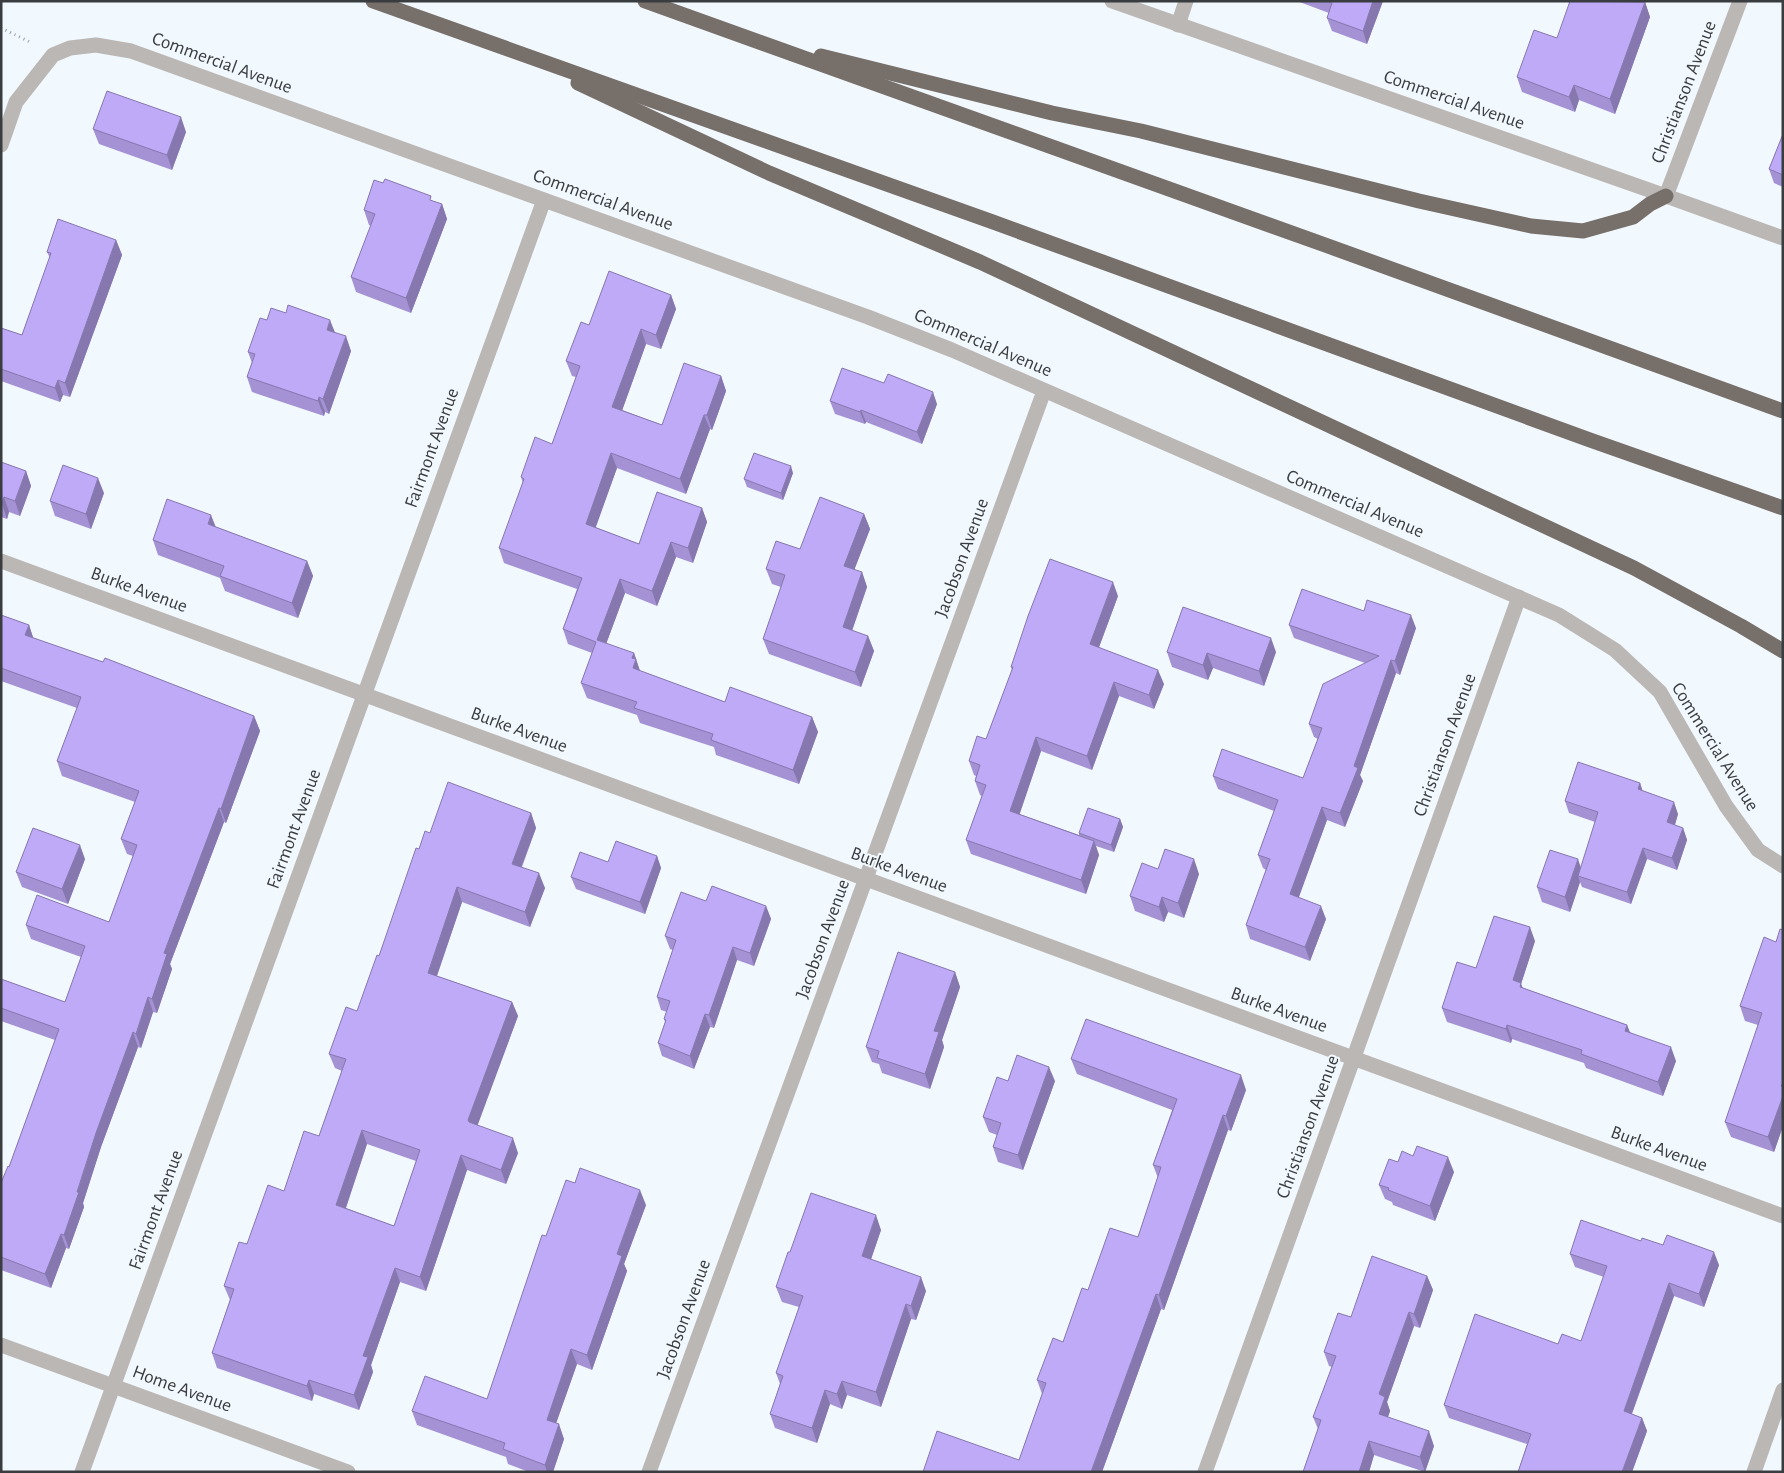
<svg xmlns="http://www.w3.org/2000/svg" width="1784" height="1473" font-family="'Alegreya Sans',sans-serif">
<rect width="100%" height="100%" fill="#f1f8fe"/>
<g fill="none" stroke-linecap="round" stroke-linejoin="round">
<path stroke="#9a9fa4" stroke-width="3" stroke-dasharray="1 4" stroke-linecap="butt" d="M1,28l29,14"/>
<g stroke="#bbb7b5" stroke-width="15">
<path d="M1112,1l554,195 74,-195"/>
<path d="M1178,25l8,-24"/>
<path d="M1,145l15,-43 37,-47 17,-7 26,-3 35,6 737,266 84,33 607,265 56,35 45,42 66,114 32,44 25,16"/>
<path d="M1,561l1782,655"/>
<path d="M1,1345l347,127"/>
<path d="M82,1472l462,-1272"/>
<path d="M649,1472l395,-1081"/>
<path d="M1205,1472l314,-875"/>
</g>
<g stroke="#bbb7b5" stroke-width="15">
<path d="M1666,196l117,42"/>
<path d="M1754,1472l29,-82"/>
</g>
<g stroke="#776f69" stroke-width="15">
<path d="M373,1l620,221 597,218 193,68"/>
<path d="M645,1l683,245 455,165"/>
<path d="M821,56l231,57 89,18 278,70 112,25 52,5 50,-14 17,-13 16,-8"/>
<path d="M578,83l191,90 211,89 654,306 107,58 42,25"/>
</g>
</g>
<g fill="#a492d5" fill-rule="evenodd">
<path d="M1297,1h86l-16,43 -35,-13 -5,-13 2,-5z"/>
<path d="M1645,2l5,15 -35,97 -36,-14 -4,12 -53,-20 -5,-15 40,-39z"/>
<path d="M93,129l93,3 -14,38 -73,-26z"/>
<path d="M1783,134v53l-9,-4 -5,-14z"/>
<path d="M433,201l9,3 5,15 -36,94 -55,-21 -5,-15 20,-51 -2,-1 -5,-15z"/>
<path d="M116,240l6,15 -52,142 -7,-2 -3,7 -59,-21v-53l21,7 28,-77 -3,-6z"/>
<path d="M671,295l5,14 -15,40 -15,-5 -24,66 40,15 59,-49 5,15 -14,39 -2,-1 -24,65 -69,-26 -22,59 44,17 63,-36 5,14 -14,41 -17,-6 -19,49 -32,-13 -19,51 28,9 6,18 85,31 87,15 6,15 -19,52 -83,-29 -2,-8 -74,-24 -3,-8 -50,-17 -6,-15 11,-30 -24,-9 -5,-15 14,-40 -73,-26 -5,-15 24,-65 -2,-6 31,-33 24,-67 -4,-1 -6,-15 23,-36z"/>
<path d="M267,320l68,12 16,19 -22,63 -4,-2 -1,4 -72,-24 -5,-15 5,-14 -4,-11z"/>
<path d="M830,401l107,3 -15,40 -56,-22 -1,2 -30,-10z"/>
<path d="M1,462l25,9 5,15 -11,30 -11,-4 -2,7 -6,-2z"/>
<path d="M793,473l-10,27 -36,-13 -3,-8z"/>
<path d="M104,493l-13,36 -36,-13 -5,-15z"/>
<path d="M864,514l6,15 -16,41 8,2 5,15 -15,44 16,5 6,15 -13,36 -92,-33 -6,-15 18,-52 -9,-3 -6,-15z"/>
<path d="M216,527l91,34 6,15 -15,42 -73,-27 -5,-13 -62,-23 -5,-15z"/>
<path d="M1118,596l-19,51 65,37 -10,25 -35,-13 -27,74 -51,-19 -22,63 60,21v-2l41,-14 3,8 -9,25 -18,-6 3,9 -13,39 -115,-40 -5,-14 16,-44 -2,-1 -5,-14 1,-5 -2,-1 -5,-14 17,-22 26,-69 -1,-3z"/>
<path d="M1,615l28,10 4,13 221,78 6,15 -34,92 -2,-1 -54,142 2,5 -15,44 -4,-1 -12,36 -3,-1 -37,100 -18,56 1,4 -15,42 -3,-1 -15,40 -50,-18v-87l8,-16 46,-127 -54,-19v-42l64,23 16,-45 -50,-18 -5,-14 83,-3 24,-66 -6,-2 -6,-15 14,-37 -73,-26 -5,-15 20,-53 -76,-27z"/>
<path d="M1289,625l127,3 -16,47 -4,-2 -36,102 3,6 -18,46 -18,-7 -29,77 28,22 -16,42 -60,-22 -4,-14 20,-55 -3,-2 -5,-13 16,-44 -56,-22 -5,-13 90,2 15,-39 -4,-2 -5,-13 56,-61 -71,-25z"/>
<path d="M1167,652h109l-12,34 -51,-18 -5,12 -36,-13z"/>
<path d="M1640,783l2,7 36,24 -3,11 8,3 4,12 -10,30 -30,-11 -16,45 -49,-17 -2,-5 -10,30 -28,-10 -5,-15 44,-19 14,-46 -26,-9 -4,-12z"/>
<path d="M531,813l5,15 -14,39 23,21 -15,39 -68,-25 -25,74 75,26 6,14 -41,109 41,28 -12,31 -39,-14 -41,121 -26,-9 -29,83 2,7 -14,38 -45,-16 -2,7 -95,-33 -5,-15 18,-53 -6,-14 23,-42 37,-53 35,-55 23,-65 -7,-3 -6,-14 28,-43 22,-55 40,-107 11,-16zM367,1144l49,17 -22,65 -48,-18z"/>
<path d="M657,856l4,12 -16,46 -69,-25 -5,-12 37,-15z"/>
<path d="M85,859l-17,45 -46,-17 -6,-15z"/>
<path d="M1158,869l41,5 -15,44 -16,-6 -4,10 -29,-11 -5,-15z"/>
<path d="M766,906l5,13 -17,47 -17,-6 -23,68 -4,-1 -16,42 -32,-13 -4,-13 7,-21 -1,-3 3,-7 -6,-2 -4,-13 16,-47 -3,-1 -5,-13z"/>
<path d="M1783,930v196l-9,26 -43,-15 -6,-15 33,-97 -13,-4 -5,-15z"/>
<path d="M1535,941l-14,43 2,4 104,37 3,7 46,29 -13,35 -77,-28 -2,-5 -72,-24 -1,4 -64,-21 -5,-14 34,-40z"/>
<path d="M955,972l5,15 -18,53 2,7 -14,42 -48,-16 -3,-9 -7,-2 -6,-15z"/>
<path d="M1071,1059l175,31 -15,41 -3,-1 -64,180 -3,-1 -59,163h-179l96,-12 23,-66 -5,-14 26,-38 25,-52 50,-53 20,-59 -5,-13 19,-55 -95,-36z"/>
<path d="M1055,1081l-32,89 -25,-8 -5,-15 4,-12 -8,-3 -6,-15z"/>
<path d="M1398,1162l56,10 -19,49 -42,-16 -1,-3 -7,-3 -6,-14z"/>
<path d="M646,1205l-22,59 3,7 -35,99 -15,-6 -21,59 8,16 -11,33h-24l-21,-8 -2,-7 -89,-32 -5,-14 75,-12z"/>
<path d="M881,1230l-10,29 55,32 -10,29 -5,-1 -30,88 -34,-12 -5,14 -12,-5 -13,39 -42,-15 -5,-14 10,-30 -4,-11 23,-66 -17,-5 -6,-15 14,-35z"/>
<path d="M1641,1241l78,24 -15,42 -30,-11 -42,118 10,4 5,13 -15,41h-114l9,-28 -78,-26 -5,-13 114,-61 23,-3 23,-64 -29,-10 -5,-13z"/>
<path d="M1427,1276l6,14 -13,38 -6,-2 -27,76 3,9 -2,6 46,29 -9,26 -51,-17 -5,17h-66l15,-43 -5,-12 19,-50 -3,-1 -5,-14 27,-35z"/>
</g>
<g fill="#8677ae">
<path d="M1373,1h10l-16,43 -4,-13z"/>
<path d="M1645,2l5,15 -35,97 -5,-15z"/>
<path d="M1574,85l5,15 -4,12 -6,-15z"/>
<path d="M181,117l5,15 -14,38 -5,-15z"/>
<path d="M442,204l5,15 -36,94 -5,-15z"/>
<path d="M116,240l6,15 -52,142 -5,-14z"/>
<path d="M671,295l5,14 -15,40 -5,-14z"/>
<path d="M330,320l6,15 -9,-5z"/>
<path d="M641,329l5,15 -28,78 -6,-15z"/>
<path d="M346,336l5,15 -22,63 -6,-15z"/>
<path d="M721,376l5,15 -14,39 -5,-15z"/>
<path d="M58,380l5,15 -3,7 -5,-14z"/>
<path d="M933,392l4,12 -15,40 -5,-12z"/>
<path d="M319,397l6,15 -1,4 -6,-15z"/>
<path d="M861,410l5,12 -1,2 -5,-12z"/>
<path d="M704,415l6,14 -24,65 -6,-15z"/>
<path d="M611,453l6,15 -25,70 -6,-14z"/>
<path d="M791,466l2,7 -10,27 -2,-7z"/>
<path d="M26,471l5,15 -11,30 -5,-15z"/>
<path d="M98,478l6,15 -13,36 -5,-15z"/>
<path d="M4,497l5,15 -2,7 -5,-15z"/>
<path d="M702,508l5,14 -14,41 -5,-15z"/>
<path d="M864,514l6,15 -20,52 -6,-15z"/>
<path d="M211,515l6,15 -9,-6z"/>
<path d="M671,542l5,15 -19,49 -5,-15z"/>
<path d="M307,561l6,15 -15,42 -6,-15z"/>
<path d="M862,572l5,15 -19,55 -5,-15z"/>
<path d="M620,579l5,14 -23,62 -5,-15z"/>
<path d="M1113,582l5,14 -23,62 -5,-14z"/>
<path d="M1411,615l5,13 -16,47 -5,-14z"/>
<path d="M29,625l5,15 -9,-5z"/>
<path d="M868,636l6,15 -13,36 -6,-15z"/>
<path d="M1271,638l5,14 -12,34 -5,-15z"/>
<path d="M634,653l7,21 -8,-6 -1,-10z"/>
<path d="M1207,653l6,15 -5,12 -5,-15z"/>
<path d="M1391,660l5,13 -36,102 3,6 -18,46 -5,-14 14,-47z"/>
<path d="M1158,670l6,14 -10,25 -5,-14z"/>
<path d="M1114,682l5,14 -27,74 -5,-14z"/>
<path d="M254,716l6,15 -34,92 -5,-14z"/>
<path d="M812,717l6,15 -19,52 -6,-14z"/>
<path d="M1036,737l5,14 -25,74 -6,-14z"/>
<path d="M1640,783l4,12 -6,-6z"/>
<path d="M1674,802l4,12 -6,20 -5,-12z"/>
<path d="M1322,807l5,13 -32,88 -5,-14z"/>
<path d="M219,808l5,14 -54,142 2,5 -15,44 -5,-14 12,-46z"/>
<path d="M531,813l5,15 -19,50 -5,-14z"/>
<path d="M1120,819l3,8 -9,25 -3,-7z"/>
<path d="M1683,828l4,12 -10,30 -5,-12z"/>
<path d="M1094,841l5,14 -13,39 -5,-14z"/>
<path d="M80,845l5,14 -17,45 -6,-15z"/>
<path d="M1643,848l4,11 -16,45 -4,-12z"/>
<path d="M657,856l4,12 -16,46 -5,-12z"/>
<path d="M1194,859l5,15 -15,44 -6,-15z"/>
<path d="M1578,859l5,15 -5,2 2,6 -10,30 -5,-15z"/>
<path d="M539,873l6,15 -15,39 -5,-15z"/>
<path d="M457,887l5,15 -29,85 -5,-14z"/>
<path d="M1162,897l6,15 -4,10 -5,-15z"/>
<path d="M766,906l5,13 -17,47 -4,-13z"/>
<path d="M1321,906l5,13 -16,42 -5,-14z"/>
<path d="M1530,927l5,14 -14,43 5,13 -13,-17z"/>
<path d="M733,947l4,13 -23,68 -5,-13z"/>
<path d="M955,972l5,15 -18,53 2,7 -14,42 -5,-15 9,-43z"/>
<path d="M148,997l5,15 -12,36 -5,-14z"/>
<path d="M512,1002l6,14 -44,119 -6,-15z"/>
<path d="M705,1014l5,13 -16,42 -4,-13z"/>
<path d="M1507,1025l5,14 -1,4 -5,-14z"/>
<path d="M1627,1025l5,14 -7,-8z"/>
<path d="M133,1032l5,15 -37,100 -18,56 1,4 -15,42 -5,-14 32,-102z"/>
<path d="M1671,1047l5,14 -13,35 -5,-14z"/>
<path d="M1049,1067l6,14 -32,89 -5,-15z"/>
<path d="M1241,1075l5,15 -15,41 -5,-15z"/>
<path d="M1783,1096v30l-9,26 -6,-15z"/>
<path d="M1223,1115l5,15 -64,180 -5,-15z"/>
<path d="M362,1130l5,14 -25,75 -6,-14z"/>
<path d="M513,1138l5,15 -12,31 -5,-14z"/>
<path d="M461,1155l6,15 -41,121 -6,-14z"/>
<path d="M1448,1157l6,15 -19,49 -5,-15z"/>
<path d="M640,1190l6,15 -22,59 3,7 -35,99 -5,-15 30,-101z"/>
<path d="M876,1215l5,15 -14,41 -5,-15z"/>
<path d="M61,1234l5,14 -15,40 -6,-14z"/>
<path d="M1714,1252l5,13 -15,42 -5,-13z"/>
<path d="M395,1268l5,14 -29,83 2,7 -14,38 -5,-15 9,-39z"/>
<path d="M1427,1276l6,14 -13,38 -6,-14z"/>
<path d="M921,1277l5,14 -10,29 -5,-14z"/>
<path d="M1669,1283l5,13 -46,128 -4,-13z"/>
<path d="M1156,1294l5,15 -59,163h-11z"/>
<path d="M906,1304l5,15 -30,88 -5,-15z"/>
<path d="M1409,1312l5,14 -27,76 3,9 -6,17 -5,-14v-20z"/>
<path d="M571,1349l6,15 -25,71 -5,-15z"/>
<path d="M309,1380l5,14 -2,7 -5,-15z"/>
<path d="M842,1381l5,14 -5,14 -5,-15z"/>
<path d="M825,1390l5,14 -13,39 -5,-15z"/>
<path d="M1642,1418l5,13 -15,41h-10z"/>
<path d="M559,1424l5,15 -11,33h-6l-2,-7z"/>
<path d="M1429,1431l5,15 -9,26 -5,-15z"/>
<path d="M1369,1441l5,14 -5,17h-10z"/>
</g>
<g fill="#bfaaf8" stroke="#8677ae" fill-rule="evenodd">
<path d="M1328,1h45l-10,30 -36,-13 5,-15z"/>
<path d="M1570,1l75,1 -35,97 -36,-14 -5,12 -52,-20 17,-47 23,8z"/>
<path d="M107,91l74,26 -14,38 -74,-26z"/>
<path d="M1783,134v41l-14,-6z"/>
<path d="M385,179l46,17 -1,4 12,4 -36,94 -55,-21 24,-63 -11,-4 10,-30 9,3z"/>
<path d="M58,219l58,21 -51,143 -7,-3 -3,8 -54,-19v-41l21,7 29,-82 -4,-1z"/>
<path d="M609,271l62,24 -15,40 -15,-6 -29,78 50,18 22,-62 37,13 -14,39h-3l-24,64 -69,-26 -25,71 53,20 18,-52 45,16 -14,40 -17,-6 -19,49 -32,-12 -23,61 37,13 -2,5 4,1 -3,9 92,34 5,-15 82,30 -19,53 -82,-30 2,-6 -79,-26 3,-6 -56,-19 15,-41 -33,-13 19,-51 -83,-30 25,-69 -3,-2 14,-40 17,7 28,-78 -14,-5 15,-39 8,3z"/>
<path d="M288,305l42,15 -3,10 19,6 -23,63 -4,-2 -1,4 -71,-24 8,-23 -7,-2 12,-34 7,2 4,-12 15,5z"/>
<path d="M842,368l42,15 4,-9 45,18 -16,40 -56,-22 -1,2 -30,-11z"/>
<path d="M754,453l37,13 -10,27 -37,-14z"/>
<path d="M1,462l25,9 -11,30 -11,-4 -2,7z"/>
<path d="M63,465l35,13 -12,36 -36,-13z"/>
<path d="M820,497l44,17 -20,52 18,6 -19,55 25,9 -13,36 -92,-33 22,-64 -19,-6 10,-28 24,8z"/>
<path d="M167,499l44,16 -3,9 99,37 -15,42 -72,-27 4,-10 -71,-26z"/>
<path d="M1050,559l63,23 -23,62 68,26 -9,25 -35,-13 -27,74 -51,-19 -26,74 84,30 -13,39 -115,-40 20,-55 -11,-4 5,-16 -11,-4 8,-25 9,3 27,-72h-2l17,-51z"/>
<path d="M1302,589l62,22 3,-11 44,15 -16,46 -4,-1 -37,106 4,2 -18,45 -18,-6 -32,87 31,12 -16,41 -59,-22 24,-66 -12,-4 20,-55 -65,-24 9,-27 81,29 19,-50 -13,-4 14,-40 56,-28 -90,-31z"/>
<path d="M1183,607l88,31 -12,33 -52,-18 -4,12 -36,-13z"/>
<path d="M1,615l28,10 -4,10 78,27 2,-4 149,58 -33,93 -2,-1 -55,145 3,1 -15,45 -4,-2 -12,37 -3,-2 -37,101 -19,59h2l-15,43 -3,-1 -16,40 -44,-17v-74l7,-17 1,1 50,-138 -58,-21v-29l64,23 20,-56 -59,-21 11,-30 72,27 28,-77 -16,-6 18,-48 -82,-30 24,-64 -80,-29z"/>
<path d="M1578,762l62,21 -2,6 36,13 -7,20 16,6 -11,30 -29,-10 -16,44 -49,-16 20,-64 -33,-11z"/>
<path d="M448,782l83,31 -19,51 27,9 -14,39 -68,-25 -29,86 84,29 -44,118 1,2 44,16 -12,32 -40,-15 -41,122 -25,-9 -32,88 5,1 -14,38 -45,-15 -2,6 -95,-33 22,-64 -10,-3 15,-44 8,2 21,-59 16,6 20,-60 15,5 27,-77 -17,-5 17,-47 11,4 20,-56 2,1 37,-108 3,1 6,-18 5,2zM362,1130l58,20 -26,76 -58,-21z"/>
<path d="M1088,808l32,11 -9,26 -32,-12z"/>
<path d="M33,828l47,17 -18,44 -46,-17z"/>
<path d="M616,841l41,15 -17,46 -69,-25 9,-25 28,10z"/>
<path d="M1165,849l29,10 -16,44 -16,-6 -3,10 -29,-11 12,-33 16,6z"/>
<path d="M1550,850l28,9 -13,38 -28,-10z"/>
<path d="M712,886l54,20 -16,47 -17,-6 -24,68 -4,-1 -15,42 -32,-13 8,-23 -2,-1 6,-18 -13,-4 19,-57 -11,-4 16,-44 25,9z"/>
<path d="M1494,916l36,11 -17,53 8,3 -1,4 107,38 -2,6 46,16 -13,35 -77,-28 1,-4 -75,-25 -1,4 -64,-21 15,-46 19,6z"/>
<path d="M1780,929l3,1v153l-2,3 2,1v9l-15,41 -43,-15 37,-109 -22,-7 24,-69 12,5z"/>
<path d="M898,952l57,20 -21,59 5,1 -14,42 -48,-16 2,-7 -13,-4z"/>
<path d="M1086,1019l155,56 -15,41 -3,-1 -64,180 -3,-1 -65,178h-168l14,-41 82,29 27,-77 -9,-3 16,-42 10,4 19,-54 6,2 22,-62 28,9 23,-70 -8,-2 24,-66 -106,-40z"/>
<path d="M1017,1055l32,12 -31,88 -25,-8 8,-24 -18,-6 14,-40 11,4z"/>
<path d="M1417,1146l31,11 -18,49 -42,-16 1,-2 -10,-3 10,-26 9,3 4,-11 11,5z"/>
<path d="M580,1168l60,22 -23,64 5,2 -35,99 -16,-6 -24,71 12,4 -14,41 -42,-16 2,-6 -93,-32 13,-35 62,23 55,-164 4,1 20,-56 9,3z"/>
<path d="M811,1193l65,22 -14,41 59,21 -10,29 -5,-2 -30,88 -34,-11 -5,13 -12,-4 -13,38 -42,-14 13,-38 -7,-3 27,-77 -27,-9 12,-35h2z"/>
<path d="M1581,1220l60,21 1,-3 21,7 4,-10 47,17 -15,42 -30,-11 -45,128 18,7 -20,54h-104l13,-38 -87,-29 31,-91 83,30 4,-10 19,7 26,-75 -37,-12z"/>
<path d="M1372,1256l55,20 -13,38 -5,-2 -30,82 6,3 -6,17 50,17 -9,26 -51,-16 -10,31h-56l18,-52 -8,-3 23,-61 -12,-4 14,-39 13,4z"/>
</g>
<g text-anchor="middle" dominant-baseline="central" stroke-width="4" stroke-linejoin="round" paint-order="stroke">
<g font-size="19" fill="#3a3d40" stroke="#f1f8fe">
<text transform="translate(222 63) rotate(20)">Commercial Avenue</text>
<text transform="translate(1684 92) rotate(-69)">Christianson Avenue</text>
<text transform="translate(1454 100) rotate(19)">Commercial Avenue</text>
<text transform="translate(603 200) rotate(20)">Commercial Avenue</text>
<text transform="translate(983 343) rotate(23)">Commercial Avenue</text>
<text transform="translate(432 448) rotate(-70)">Fairmont Avenue</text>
<text transform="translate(1355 504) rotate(23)">Commercial Avenue</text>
<text transform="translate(962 558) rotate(-70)">Jacobson Avenue</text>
<text transform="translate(139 590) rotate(20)">Burke Avenue</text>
<text transform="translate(519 730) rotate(20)">Burke Avenue</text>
<text transform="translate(1445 745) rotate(-70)">Christianson Avenue</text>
<text transform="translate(1715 747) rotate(58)">Commercial Avenue</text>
<text transform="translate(294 829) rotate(-70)">Fairmont Avenue</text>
<text transform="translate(899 870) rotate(20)">Burke Avenue</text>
<text transform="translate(823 939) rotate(-70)">Jacobson Avenue</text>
<text transform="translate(1279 1010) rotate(20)">Burke Avenue</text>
<text transform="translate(1308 1127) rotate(-70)">Christianson Avenue</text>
<text transform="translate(1659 1149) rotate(20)">Burke Avenue</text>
<text transform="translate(156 1210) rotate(-70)">Fairmont Avenue</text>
<text transform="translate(684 1319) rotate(-70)">Jacobson Avenue</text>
<text transform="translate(182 1389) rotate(20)">Home Avenue</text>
</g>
</g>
<rect width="1784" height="1473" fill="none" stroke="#3a3d40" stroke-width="5"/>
</svg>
